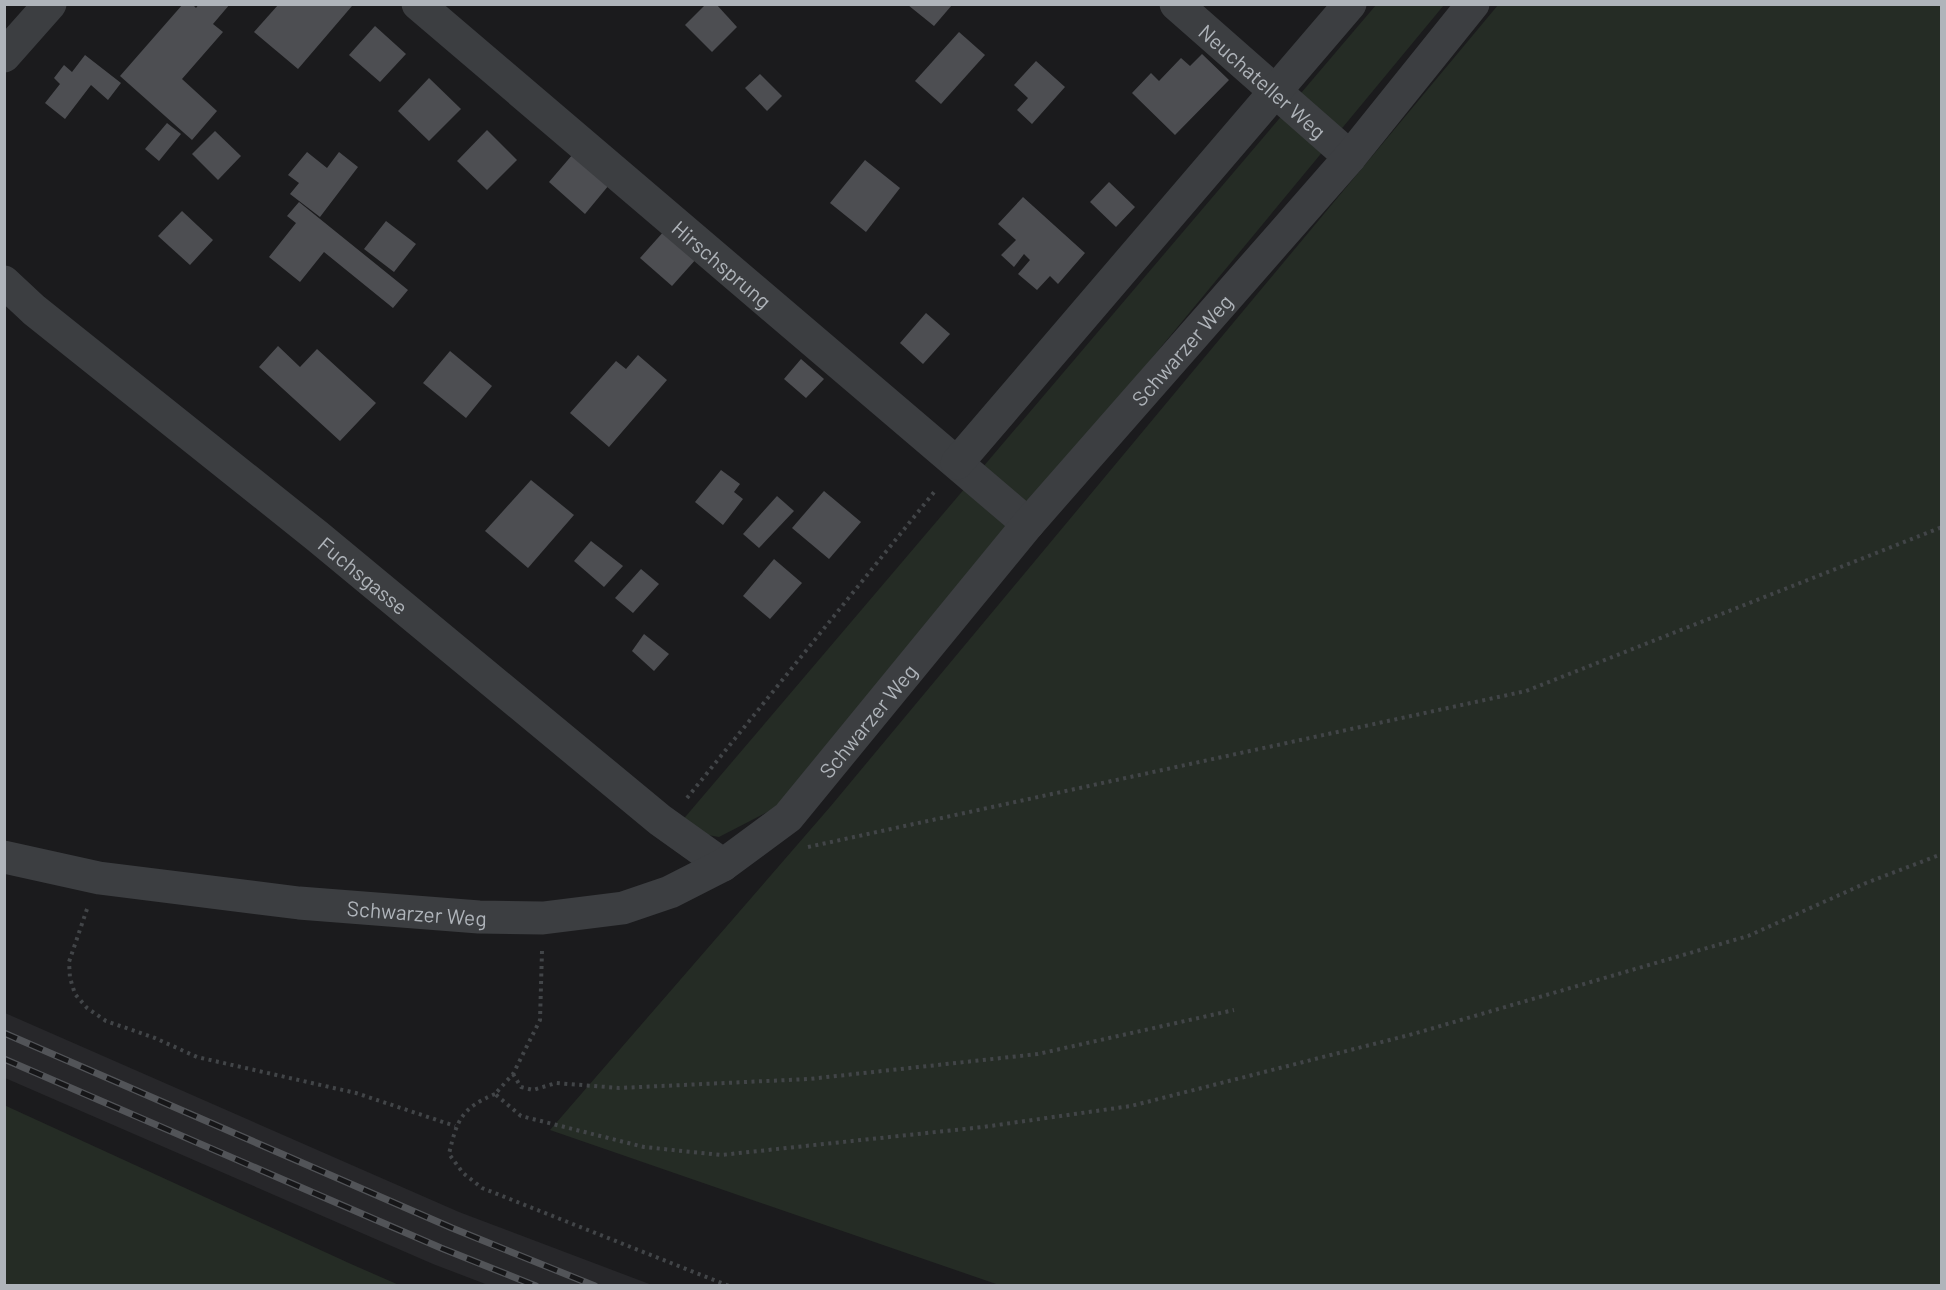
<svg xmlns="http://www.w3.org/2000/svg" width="1946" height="1290" font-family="Barlow,sans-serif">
<rect width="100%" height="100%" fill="#1b1b1d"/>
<path fill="#27272a" d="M5,1013l454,199 193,73h-164l-55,-21 -428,-186z"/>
<g fill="#252c25">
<path d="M1376,5h68l-661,799 -64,33 -44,-8z"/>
<path d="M1498,5h443v1280h-942l-449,-155 280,-323z"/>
<path d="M4,1105l347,159 48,21h-394z"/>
</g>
<g fill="#4d4e52">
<path d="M183,4h9l4,4 3,-4h31l-17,20 10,8 -41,47 35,32 -25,29 -72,-64z"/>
<path d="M706,4h10l21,23 -25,25 -27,-27z"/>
<path d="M278,5h73l1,1 -54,63 -44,-37z"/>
<path d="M908,5h44l-18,21z"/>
<path d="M375,26l31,28 -26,28 -31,-27z"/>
<path d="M959,32l26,23 -44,49 -26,-23z"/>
<path d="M1202,54l27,26 -54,55 -43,-42 19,-20 8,8 22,-23 9,8z"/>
<path d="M85,55l36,28 -13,17 -17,-15 -26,34 -20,-16 15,-19 -6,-6 10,-13 8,7z"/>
<path d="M1036,61l29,26 -33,37 -15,-14 11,-12 -14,-13z"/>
<path d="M760,74l22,22 -15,15 -22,-23z"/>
<path d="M429,78l32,31 -32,32 -31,-30z"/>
<path d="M167,123l14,11 -22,27 -14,-12z"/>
<path d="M487,130l30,30 -30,30 -30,-29z"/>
<path d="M215,131l26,25 -23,24 -26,-26z"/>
<path d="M307,152l20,16 12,-16 19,15 -38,50 -30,-23 9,-11 -11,-8z"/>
<path d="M573,154l36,31 -24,29 -36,-32z"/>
<path d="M865,160l35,28 -34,44 -36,-29z"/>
<path d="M1109,182l26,25 -19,20 -26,-25z"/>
<path d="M1023,197l62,56 -27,31 -8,-8 -13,14 -19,-16 12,-14 -6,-6 -10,13 -13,-12 15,-15 -18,-16z"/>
<path d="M299,202l109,88 -15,18 -69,-56 -24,30 -31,-25 27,-34 -9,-7z"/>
<path d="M182,211l31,29 -23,25 -32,-29z"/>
<path d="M386,221l30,23 -22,28 -30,-23z"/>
<path d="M665,230l32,28 -25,28 -32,-28z"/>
<path d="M926,313l24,21 -27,30 -23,-21z"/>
<path d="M278,346l22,21 17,-18 59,54 -36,38 -81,-74z"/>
<path d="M450,351l42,35 -26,32 -43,-35z"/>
<path d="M638,355l29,25 -58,67 -39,-34 46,-52 10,8z"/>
<path d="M801,359l23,20 -18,19 -22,-19z"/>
<path d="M721,470l19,14 -6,8 9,7 -20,26 -28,-23z"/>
<path d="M531,480l43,35 -46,53 -43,-37z"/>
<path d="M824,491l37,31 -32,37 -37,-31z"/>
<path d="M777,496l17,15 -35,37 -16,-14z"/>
<path d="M591,541l32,25 -19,21 -30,-26z"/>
<path d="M774,559l28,24 -32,36 -27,-23z"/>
<path d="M641,569l18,15 -26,29 -18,-15z"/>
<path d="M644,634l25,20 -15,17 -22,-20z"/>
</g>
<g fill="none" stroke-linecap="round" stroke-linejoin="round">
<g stroke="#424548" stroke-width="4" stroke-dasharray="3 4.5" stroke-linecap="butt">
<path d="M687,798l248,-307"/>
<path d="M808,847l718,-156 416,-164"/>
<path d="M87,909l-18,53 1,16 5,16 12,14 19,13 49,17 42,19 159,36 99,33"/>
<path d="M542,951l-2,69 -27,54 -18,20 26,22 123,31 77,8 262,-28 148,-21 282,-72 335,-98 118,-53 76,-29"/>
<path d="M513,1074l8,13 12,3 23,-7 63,5 190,-9 229,-25 196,-44"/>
<path d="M495,1094c-33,14 -38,25 -46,60l14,19 19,15 247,98"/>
</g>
<g stroke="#3c3e41" stroke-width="33">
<path id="s1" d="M418,4l610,520"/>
<path id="s2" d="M1176,4l174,153"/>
<path d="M4,56l46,-52"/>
<path id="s3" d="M4,282l30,28 283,226 343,284 63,45"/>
<path d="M957,463l393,-459"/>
<path id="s4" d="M4,857l95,21 200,25 180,14 64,1 80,-10 47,-16 53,-27 65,-48 240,-293 322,-367 123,-153"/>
</g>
<g stroke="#525458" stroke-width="7">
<g id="rail">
<path d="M4,1033l448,195 143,58"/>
<path d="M4,1059l437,189 95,38"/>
</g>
</g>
<use href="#rail" stroke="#161618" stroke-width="4.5" stroke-dasharray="14" stroke-linecap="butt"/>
</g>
<g text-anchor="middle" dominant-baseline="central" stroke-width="4.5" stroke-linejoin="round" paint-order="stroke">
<g font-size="21" fill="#afb4ba" stroke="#161618">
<text stroke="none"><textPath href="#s2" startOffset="116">Neuchateller Weg</textPath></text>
<text stroke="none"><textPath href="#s1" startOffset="400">Hirschsprung</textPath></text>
<text stroke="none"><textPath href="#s4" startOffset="1425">Schwarzer Weg</textPath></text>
<text stroke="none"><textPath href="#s3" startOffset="464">Fuchsgasse</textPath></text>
<text stroke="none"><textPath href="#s4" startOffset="939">Schwarzer Weg</textPath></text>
<text stroke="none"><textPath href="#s4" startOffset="417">Schwarzer Weg</textPath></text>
</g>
</g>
<rect width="1946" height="1290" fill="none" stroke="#afb4ba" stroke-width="12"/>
</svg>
